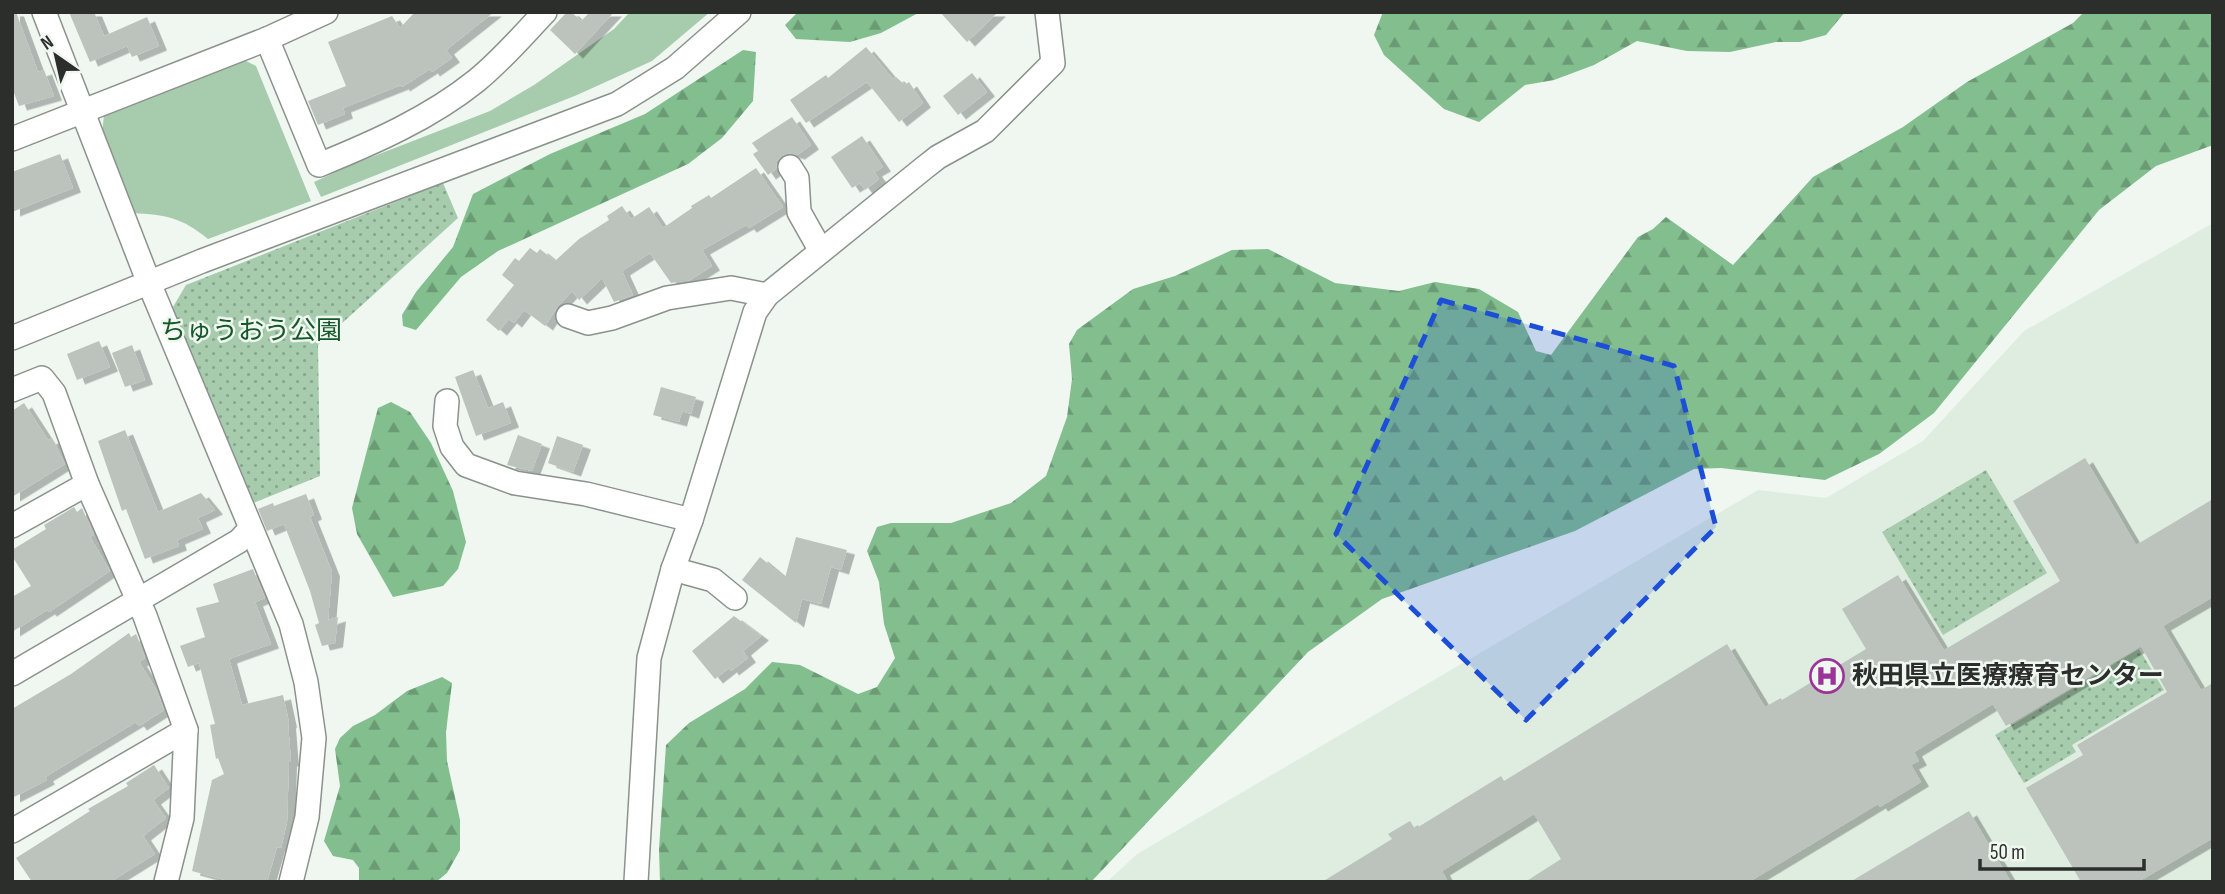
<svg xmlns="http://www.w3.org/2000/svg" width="2225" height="894" font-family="'Sofia Sans Condensed','Noto Sans JP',sans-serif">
<defs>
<pattern id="forest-firs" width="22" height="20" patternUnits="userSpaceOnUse" patternTransform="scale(1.75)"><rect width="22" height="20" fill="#82be8e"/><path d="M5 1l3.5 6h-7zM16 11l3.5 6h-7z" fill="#6b9b74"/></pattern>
<pattern id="park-dots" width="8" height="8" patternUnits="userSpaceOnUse" patternTransform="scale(1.75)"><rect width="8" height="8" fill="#a7ccad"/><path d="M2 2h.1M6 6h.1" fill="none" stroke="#88a68d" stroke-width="1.8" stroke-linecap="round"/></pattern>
<filter id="shadow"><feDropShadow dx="8" dy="4.5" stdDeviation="0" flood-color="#0004"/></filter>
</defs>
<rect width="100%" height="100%" fill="#eff7f0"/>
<path fill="#dfede1" d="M2213,223v659h-1106l30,-28 621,-364 68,8 97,-57 101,-110z"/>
<g fill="#a7ccad">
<path d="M630,12h80l-58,49 -75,34 -256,102 -7,-15 37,-17 139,-54 44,-26 80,-56z"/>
<path d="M242,59l14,7 55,135 -103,38c-27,-22 -42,-24 -75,-26l-31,-80 2,-18z"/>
</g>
<g fill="url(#forest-firs)">
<path d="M798,12h122l-39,21 -31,9 -54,-3 -11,-14z"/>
<path d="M1383,12h462l-19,23 -26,7h-24l-46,10 -43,-1 -50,-10 -43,24 -40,15 -29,5 -46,37 -35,-13 -60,-54 -10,-20z"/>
<path d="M2084,12h129v133l-57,21 -57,44 -165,203 -55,41 -54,26 -104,-12 -27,1 -119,62 -193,68 -74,53 -217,230h-431l-1,-33 7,-104 23,-22 56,-34 27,-27 28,3 58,29 19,-7 18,-29 -11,-34 -5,-42 -12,-31 10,-24 14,-4h60l60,-20 35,-27 21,-59 5,-38 -3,-35 8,-14 56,-41 42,-13 57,-26 36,-1 67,34 64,8 36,-9 44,7 39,23 18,39 15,4 87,-118 15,-8 13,-12 67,48 80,-88 90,-50 64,-45 106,-59z"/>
<path d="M743,50l13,2 -3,49 -31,37 -34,26 -190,87 -37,26 -45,53 -13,-4 -1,-11 14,-23 37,-45 20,-53 77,-40 95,-40z"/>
<path d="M391,402l19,10 21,31 22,48 13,51 -8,27 -15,17 -50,11 -36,-63 -5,-26 26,-100z"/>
<path d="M442,677l10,6 -6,49 1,29 13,59v30l-13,23 -11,9h-77v-14l-6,-8 -20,-4 -9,-15 16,-55 -5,-37 5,-11 13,-12 22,-11 32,-24z"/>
</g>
<g fill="url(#park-dots)">
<path d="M443,183l15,35 -140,127 2,131 -69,28 -81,-192 16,-27z"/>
<path d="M1986,470l61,103 -104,62 -61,-103z"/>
<path d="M2139,649l25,41 -92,55 4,7 -52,31 -29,-48z"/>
</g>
<g fill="#bbc3bc" filter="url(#shadow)">
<path d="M12,12h4l22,60 6,-2 10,26 -35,10 -7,-18z"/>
<path d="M69,12h25l10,24 43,-19 12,29 -27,11 -5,-11 -37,16z"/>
<path d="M415,12h79l-48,38 6,8 -20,14 -2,-3 -28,18 -1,-2 -58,23 2,6 -27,11 -10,-24 38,-15 -18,-44 64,-26 8,12z"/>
<path d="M567,12h4l10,9 9,-9h24l-39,42 -25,-24z"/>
<path d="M940,12h58l-31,30z"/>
<path d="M866,47l27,32 3,-2 9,8 4,-3 14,21 -24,19 -32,-40 -61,41 -16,-23 36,-25 2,3z"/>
<path d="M972,73l15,19 -29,23 -15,-19z"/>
<path d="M792,117l19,28 -14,10 -8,-2 -7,3 -5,5 -1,8 -8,6 -15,-21 5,-3 -6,-8z"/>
<path d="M862,136l21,31 -9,5 5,7 -14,11 -5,-7 -8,5 -21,-31z"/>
<path d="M60,154l13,34 -61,24v-40z"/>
<path d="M756,168l27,39 -34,21 -3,-3 -44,25 10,16 -22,14 -19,3 -21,-30 -28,18 11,24 -19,7 -12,-24 -23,22 -7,-9 -14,15 -13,20 -21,-16 -10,13 -5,-4 -10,12 -13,-11 28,-35 -12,-10 13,-17 4,3 11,-13 7,5 3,-4 15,12 24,-22 30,-19 -2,-4 15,-10 9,13 18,-12 14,21 29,-20 -1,-2 18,-11 2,3z"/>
<path d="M99,341l11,26 -33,13 -10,-26z"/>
<path d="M132,345l13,35 -20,7 -13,-34z"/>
<path d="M473,370l15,38 15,-6 8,21 -35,13 -21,-59z"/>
<path d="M661,387l35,10 -5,17 -9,-3 -3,11 -26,-7z"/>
<path d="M24,403l24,37 4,-2 13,26 -53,33v-86z"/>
<path d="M125,430l33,82 43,-19 14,17 -17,8 5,11 -26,11 2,6 -34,13 -19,-50 -4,2 -24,-70z"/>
<path d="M518,435l24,9 -10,27 -25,-6z"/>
<path d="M557,436l26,9 -10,27 -25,-9z"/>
<path d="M2085,458l51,87 77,-46v98l-50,29 38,64 12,-7v155l-75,44h-57l-55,-94 57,-33 -6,-10 90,-53 -26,-46 -135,80 -13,-22 -79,48 5,9 -8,4 10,17 -41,25 -2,-3 -129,78h-224l36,-23 -27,-45 -92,57 6,11h-126l70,-43 -4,-5 22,-13 5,8 86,-53 3,5 223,-137 38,63 16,-9 1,2 84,-51 -24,-40 56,-34 46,75 116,-69 -47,-80z"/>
<path d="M306,494l8,21 -4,2 22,55 -4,48 10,-3 -3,26 -13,3 -7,-21 4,-2 -9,-32 -26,-67 -17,7 -9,-22 15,-6 1,3z"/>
<path d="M74,507l3,5 5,-4 12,27 -4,2 20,34 -61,41 -2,-2 -35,22v-35l19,-11 -19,-30v-6l34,-21 -2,-4z"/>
<path d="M796,537l51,13 -6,20 -10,-3 -10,37 -19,-5 -6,24 -54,-43 18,-23 25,21z"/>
<path d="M253,569l12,29 -10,4 16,42 -42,15 13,46 41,-10 6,28 -1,1 3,38h-2l-2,60 -6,26 -4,-1 -10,35h-35l-40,-11 20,-91 12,-6 -6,-16 -2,1 -6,-34 5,-1 -16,-61 -11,4 -8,-21 25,-9 -9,-29 23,-6 -6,-18z"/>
<path d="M734,616l27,20 -18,15 5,7 -17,13 -2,-3 -14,11 -23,-28z"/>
<path d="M129,633l2,4 5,-3 1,2 8,22 -6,4 18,29 7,19 -25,16 -3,-4 -91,55 2,3 -35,18v-89l59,-35z"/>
<path d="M154,765l15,23 -16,12 13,18 -23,18 12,18 -45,28h-78l-16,-24 74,-47 -2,-2 40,-23 -2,-3z"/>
<path d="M1969,811l42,71h-161z"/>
</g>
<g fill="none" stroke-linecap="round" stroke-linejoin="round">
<g stroke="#8b928c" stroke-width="26">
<g id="minor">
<path d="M44,12l105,271 142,341 15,58 8,56 -7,79 -16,65"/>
<path d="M267,39l52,126c54,-22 111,-47 157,-84 25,-20 47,-46 69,-69"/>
<path d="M12,139l255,-100 59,-27"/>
<path d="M790,167l7,11 2,34 22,39"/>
<path d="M568,316l20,7 24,-5 55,-20 64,-10 36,7"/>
<path d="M12,338l190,-77 415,-157 58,-36 64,-56"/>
<path d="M12,390l30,-12 12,15 33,91 58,132 41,114 -4,88 -16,64"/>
<path d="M447,401l-2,25 7,21 14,18 49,18 71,11 105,26"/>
<path d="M12,526l75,-42"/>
<path d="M673,569l40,11 22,18"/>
<path d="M12,674l227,-133 11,-12"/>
<path d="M12,831l174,-101"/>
<path d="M636,882l13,-224 24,-89 18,-49 64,-208 12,-17 157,-127 14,-11 47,-26 68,-68 -6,-51"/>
</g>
</g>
<use href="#minor" stroke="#fff" stroke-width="23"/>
</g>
<path fill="#1d4ed8" fill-opacity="0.2" stroke="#1d4ed8" stroke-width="5" stroke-dasharray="14 9" stroke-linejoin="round" d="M1441,300l233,66 42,161 -190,193 -190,-186z"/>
<defs>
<g id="hospital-ring" transform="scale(1.75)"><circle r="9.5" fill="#eff7f0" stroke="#9c3397" stroke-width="1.5"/><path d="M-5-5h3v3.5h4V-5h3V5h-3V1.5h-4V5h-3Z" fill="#9c3397"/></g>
</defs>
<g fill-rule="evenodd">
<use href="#hospital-ring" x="1827" y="676"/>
</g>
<g text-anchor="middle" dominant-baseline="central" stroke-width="5" stroke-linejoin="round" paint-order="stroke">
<g font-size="26" fill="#15582a" stroke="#eff7f0">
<text x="251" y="331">ちゅうおう公園</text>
</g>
<g font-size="26" font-weight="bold" fill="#2c2e2c" stroke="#eff7f0" text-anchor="start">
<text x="1852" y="676">秋田県立医療療育センター</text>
</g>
</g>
<rect width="2225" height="894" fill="none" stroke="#2c2e2c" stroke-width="28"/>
<g transform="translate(56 56) rotate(326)" stroke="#eff7f0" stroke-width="5" paint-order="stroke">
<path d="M0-5L12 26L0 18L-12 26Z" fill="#2c2e2c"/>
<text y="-10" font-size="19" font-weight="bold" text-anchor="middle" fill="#2c2e2c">N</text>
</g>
<path d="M1980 859v10h164v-10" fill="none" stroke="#2c2e2c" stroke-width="3.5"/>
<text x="1990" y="859" font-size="21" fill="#2c2e2c" stroke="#eff7f0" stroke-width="5" paint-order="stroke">50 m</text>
</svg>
